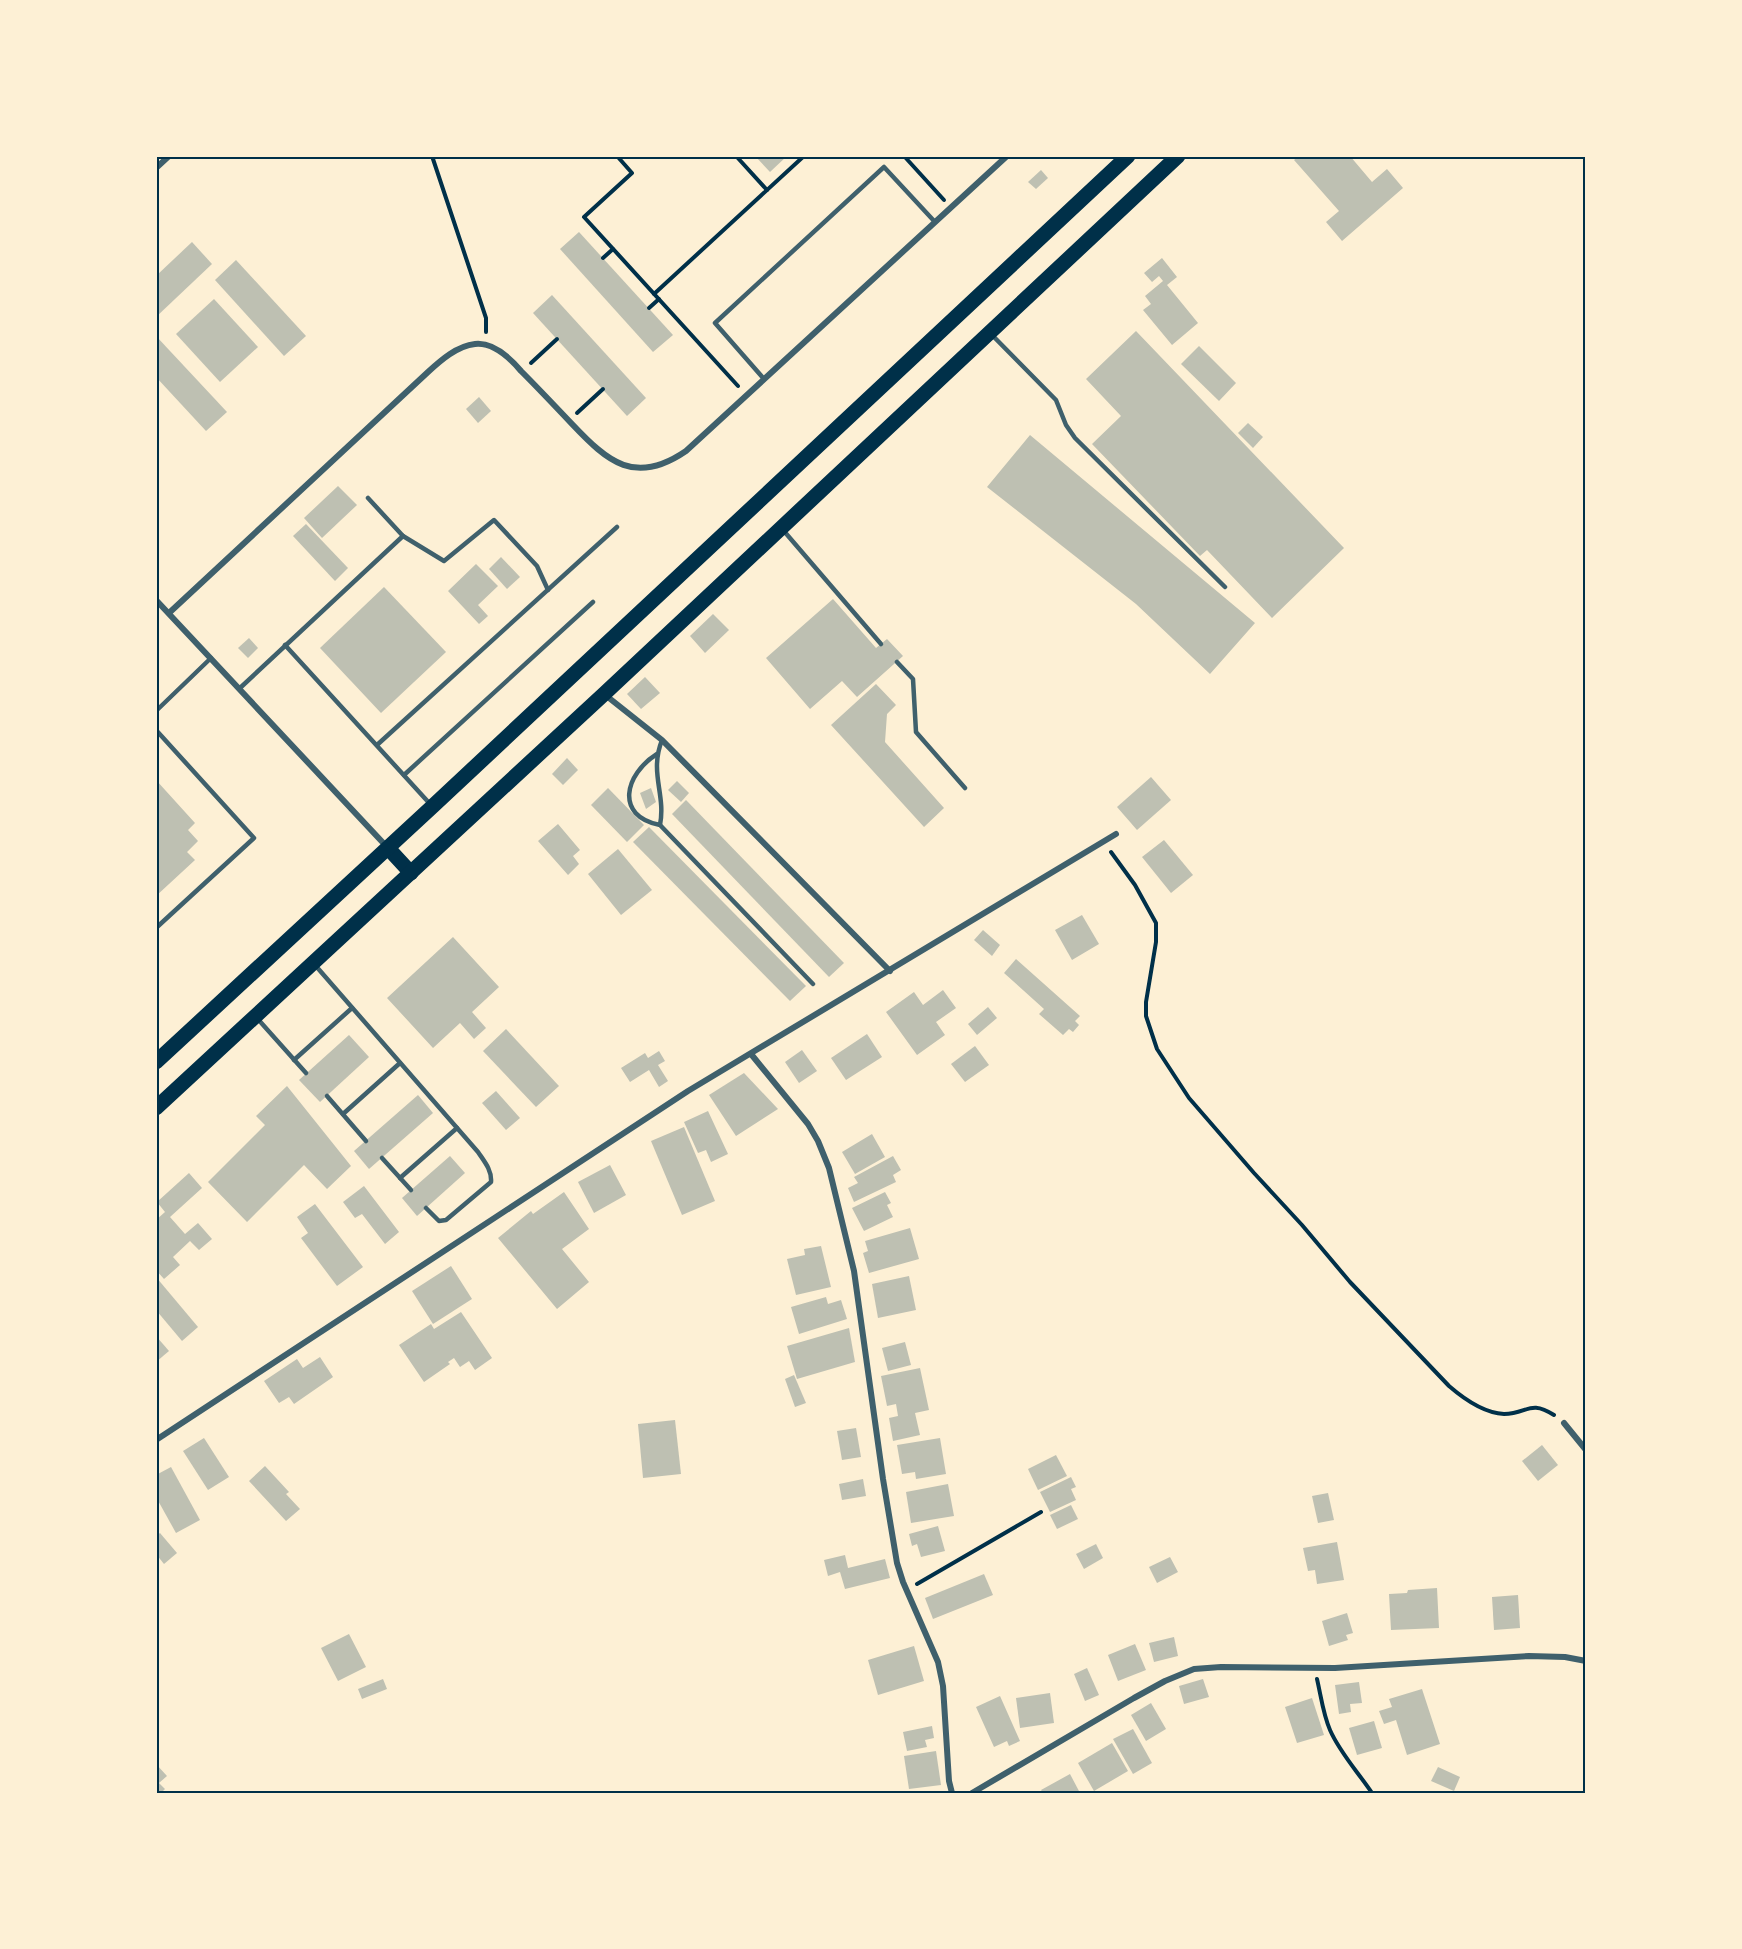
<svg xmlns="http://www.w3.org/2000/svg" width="1742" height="1949" font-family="'Times New Roman',serif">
<rect width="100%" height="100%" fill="#fdf0d5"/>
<g fill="#bec0b2">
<path d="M755,156h32l-17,16z"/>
<path d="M1299,156h51l22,26 15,-13 16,19 -61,53 -16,-19 13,-11 -45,-51z"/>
<path d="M1041,170l7,8 -12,11 -8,-7z"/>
<path d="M579,232l94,103 -20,17 -93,-103z"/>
<path d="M192,242l20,22 -56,53v-41z"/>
<path d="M1162,258l15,19 -10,8 31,38 -26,22 -29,-35 8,-6 -6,-8 18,-15 -4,-5 -7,6 -8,-9z"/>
<path d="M236,260l70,76 -22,20 -69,-76z"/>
<path d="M552,295l94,103 -19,18 -94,-103z"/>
<path d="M214,299l44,48 -38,35 -44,-48z"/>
<path d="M1136,331l208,217 -72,70 -65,-68 -7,6 -108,-112 29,-28 -35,-37z"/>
<path d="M156,336l71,76 -21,19 -50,-54z"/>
<path d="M1199,346l37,37 -17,18 -38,-37z"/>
<path d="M479,397l12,14 -13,12 -12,-14z"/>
<path d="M1248,423l15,14 -10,11 -15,-15z"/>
<path d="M1030,435l225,188 -45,51 -74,-70 -149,-117z"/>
<path d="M338,486l19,19 -35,33 -18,-20z"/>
<path d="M306,524l42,44 -13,13 -42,-45z"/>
<path d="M501,557l19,20 -13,12 -18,-20z"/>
<path d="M476,564l22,22 -20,19 10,11 -9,8 -31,-33z"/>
<path d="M384,587l62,65 -65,61 -61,-65z"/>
<path d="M833,599l43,49 11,-9 16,17 -46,41 -15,-16 -32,28 -44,-51z"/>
<path d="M713,614l16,16 -24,23 -15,-17z"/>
<path d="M249,638l9,10 -10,10 -10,-10z"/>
<path d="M645,677l15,16 -19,16 -14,-15z"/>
<path d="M876,684l20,21 -9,9 -2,28 59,66 -20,19 -93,-102z"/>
<path d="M567,758l11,12 -15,15 -11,-11z"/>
<path d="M1151,777l20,23 -34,30 -20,-23z"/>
<path d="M156,780l39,43 -7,7 10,11 -11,11 8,8 -39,36z"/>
<path d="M677,781l12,12 -8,9 -13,-12z"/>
<path d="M608,788l36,37 -17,17 -36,-37z"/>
<path d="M651,788l5,14 -10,7 -6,-16z"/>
<path d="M686,800l158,163 -15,14 -157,-163z"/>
<path d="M558,824l22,26 -7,6 6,8 -11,11 -30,-34z"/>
<path d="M649,827l157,159 -16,15 -157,-159z"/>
<path d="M1164,840l29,35 -22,18 -29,-36z"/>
<path d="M618,849l34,41 -31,25 -33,-41z"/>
<path d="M1082,915l17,29 -27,16 -17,-30z"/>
<path d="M983,930l17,15 -8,11 -18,-16z"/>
<path d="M453,937l46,50 -27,25 14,16 -12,11 -14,-16 -27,25 -46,-50z"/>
<path d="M1016,959l64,57 -5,5 4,4 -6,7 -4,-3 -6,6 -24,-21 5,-5 -40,-36z"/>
<path d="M943,990l13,18 -20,14 9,13 -28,20 -31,-43 28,-20 9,13z"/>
<path d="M988,1007l9,11 -20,17 -9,-11z"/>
<path d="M506,1029l53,57 -23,21 -53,-56z"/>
<path d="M867,1034l15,23 -36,23 -15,-22z"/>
<path d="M349,1035l20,22 -49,45 -21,-22z"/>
<path d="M975,1046l14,19 -24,17 -14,-18z"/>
<path d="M802,1050l15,21 -18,12 -14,-21z"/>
<path d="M659,1051l6,10 -7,4 10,16 -9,6 -10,-17 -19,12 -9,-14 24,-15 3,5z"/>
<path d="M744,1073l34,36 -42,27 -27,-41z"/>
<path d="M287,1086l64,80 -24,23 -23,-24 -57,57 -39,-40 57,-57 -9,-9z"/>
<path d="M496,1091l24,27 -14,12 -24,-27z"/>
<path d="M418,1095l15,18 -64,56 -15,-18z"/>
<path d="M708,1111l20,43 -17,8 -5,-12 -8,3 -14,-31z"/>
<path d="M684,1127l31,74 -33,14 -31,-74z"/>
<path d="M872,1134l13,23 -30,17 -13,-22z"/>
<path d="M450,1156l15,17 -48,43 -15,-18z"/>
<path d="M893,1156l8,14 -8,5 3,7 -42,20 -6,-14 10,-5 -4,-6z"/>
<path d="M610,1165l16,30 -32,18 -16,-31z"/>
<path d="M189,1173l13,15 -32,29 15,17 13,-11 14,16 -13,11 -9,-9 -17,16 7,8 -16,14 -8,-9v-50l9,-8 -8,-10z"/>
<path d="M364,1186l35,46 -14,12 -23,-30 -7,4 -12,-16z"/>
<path d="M564,1192l25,37 -27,20 27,33 -32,27 -59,-71 33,-27 2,3z"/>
<path d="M885,1192l6,11 -4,2 6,12 -29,14 -12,-23z"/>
<path d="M315,1204l48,63 -26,19 -36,-48 7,-5 -11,-16z"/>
<path d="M910,1228l9,31 -50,14 -6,-20 5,-2 -3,-10z"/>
<path d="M821,1246l10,41 -35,8 -9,-36 18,-4 -1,-6z"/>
<path d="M451,1266l21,33 -39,25 -21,-33z"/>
<path d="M909,1276l7,34 -38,8 -6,-34z"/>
<path d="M156,1277l42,50 -16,14 -26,-31z"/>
<path d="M826,1297l2,7 13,-4 6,19 -48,15 -8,-27z"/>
<path d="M461,1312l31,46 -17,12 -6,-9 -9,6 -6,-9 -6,4 2,2 -26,18 -25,-37 32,-21 3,5z"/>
<path d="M849,1328l6,34 -58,17 -10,-33z"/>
<path d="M156,1336l13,15 -13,11z"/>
<path d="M905,1342l6,23 -23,6 -6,-23z"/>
<path d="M320,1357l13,20 -39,27 -5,-7 -10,6 -15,-22 33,-22 6,9z"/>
<path d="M920,1368l9,42 -14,3 5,22 -27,6 -4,-23 9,-2 -2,-12 -9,2 -6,-30z"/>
<path d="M794,1375l12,28 -11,4 -10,-28z"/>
<path d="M675,1420l6,54 -38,4 -5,-54z"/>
<path d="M856,1428l5,29 -19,3 -5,-29z"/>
<path d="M204,1438l25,39 -21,13 -25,-39z"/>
<path d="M940,1438l6,36 -30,5 -1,-7 -13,2 -5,-29z"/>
<path d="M1542,1445l16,20 -20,16 -16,-20z"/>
<path d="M1056,1455l11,21 -29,14 -10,-21z"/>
<path d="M265,1466l24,26 -3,2 14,15 -14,12 -37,-40z"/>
<path d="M171,1467l29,53 -24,13 -20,-36v-22z"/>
<path d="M1071,1477l5,10 -5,2 5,11 -26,12 -10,-20z"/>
<path d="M863,1479l3,17 -24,4 -3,-16z"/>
<path d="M948,1484l6,32 -43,7 -5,-31z"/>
<path d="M1328,1493l6,27 -16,3 -6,-27z"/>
<path d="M1071,1505l7,14 -21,10 -7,-14z"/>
<path d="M938,1526l7,25 -24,6 -4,-13 -5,2 -3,-12z"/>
<path d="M160,1533l17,20 -13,11 -8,-10v-18z"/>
<path d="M1337,1542l7,38 -27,4 -2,-14 -7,1 -5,-23z"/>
<path d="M1096,1544l7,14 -19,11 -8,-15z"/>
<path d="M845,1555l3,13 37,-9 5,19 -45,11 -5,-17 -12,4 -4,-16z"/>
<path d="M1170,1557l8,15 -21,11 -8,-16z"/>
<path d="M984,1574l9,21 -60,24 -8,-21z"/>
<path d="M1437,1588l2,40 -48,2 -2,-36 18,-1 1,-3z"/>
<path d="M1518,1595l2,33 -26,2 -2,-33z"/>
<path d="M1347,1613l6,20 -7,2 2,5 -19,6 -7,-25z"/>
<path d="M349,1634l17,33 -28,14 -17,-33z"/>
<path d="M1174,1637l4,19 -24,6 -5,-19z"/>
<path d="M1135,1644l11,26 -28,11 -10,-26z"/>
<path d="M914,1646l10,35 -46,14 -10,-35z"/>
<path d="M1087,1668l12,27 -14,6 -11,-27z"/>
<path d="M383,1679l4,10 -25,10 -4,-10z"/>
<path d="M1203,1679l6,18 -25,7 -5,-18z"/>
<path d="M1359,1682l3,21 -12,1 1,8 -12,2 -4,-29z"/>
<path d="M1422,1689l18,55 -33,11 -11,-35 -12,4 -5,-13 13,-4 -3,-8z"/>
<path d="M1050,1693l4,30 -34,5 -4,-30z"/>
<path d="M1000,1696l20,45 -11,5 -2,-5 -13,6 -18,-40z"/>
<path d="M1312,1698l12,37 -27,8 -12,-36z"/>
<path d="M1151,1703l15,26 -20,12 -15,-26z"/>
<path d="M1374,1721l8,27 -25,7 -8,-27z"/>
<path d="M932,1726l2,12 -9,2 2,7 -20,4 -4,-19z"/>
<path d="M1133,1729l19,34 -19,11 -20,-35z"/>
<path d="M1112,1743l16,28 -34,20 -16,-28z"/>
<path d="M936,1751l5,34 -32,4 -5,-33z"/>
<path d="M156,1764l11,12 -8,7 6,6 -4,4h-5z"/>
<path d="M1438,1767l22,10 -6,14 -23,-10z"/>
<path d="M1070,1774l10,19h-37l-2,-3z"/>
</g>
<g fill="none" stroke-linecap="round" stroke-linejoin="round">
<g stroke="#003049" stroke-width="4">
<path d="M432,156l54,162v14"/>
<path d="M617,156l15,17 -48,44 154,169"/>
<path d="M736,156l31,34"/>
<path d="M904,156l40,44"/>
<path d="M603,258l10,-9"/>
<path d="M654,294l150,-138"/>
<path d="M649,308l10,-9"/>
<path d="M531,363l26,-24"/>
<path d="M577,413l26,-24"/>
<path d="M1111,852l24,33 21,38v19l-10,60v14l11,33 32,49 65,75 48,52 48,57 99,104c15,13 35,27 55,28 24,0 25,-15 50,1"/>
<path d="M917,1584l124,-72"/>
<path d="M1317,1679c4,17 6,35 13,51 10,23 28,42 42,63"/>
</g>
<g stroke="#3f606c" stroke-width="4.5">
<path d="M992,335l64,65 10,25 9,13 150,149"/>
<path d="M764,379l-49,-56 169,-156 51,55"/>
<path d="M368,498l35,38 41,25 50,-41 43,46 11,24"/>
<path d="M783,530l98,114"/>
<path d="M285,645l146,160"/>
<path d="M897,662l16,17 3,53 49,56"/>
<path d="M240,688l163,-152"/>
<path d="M156,711l55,-53"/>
<path d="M156,730l98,108 -98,90"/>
<path d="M377,745l240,-218"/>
<path d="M657,754c-32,20 -43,62 3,71l153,159"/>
<path d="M404,775l189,-173"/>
<path d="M660,825c6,-31 -11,-52 2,-85"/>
<path d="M315,965l163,187c6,9 14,18 13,30l-45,38 -7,1 -13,-13"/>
<path d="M256,1017l50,56"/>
<path d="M294,1060l58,-52"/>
<path d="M327,1096l39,45"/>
<path d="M343,1114l57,-51"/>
<path d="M382,1158l29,32"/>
<path d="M400,1178l57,-50"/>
</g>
<g stroke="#3f606c" stroke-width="6">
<path d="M156,168l13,-12"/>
<path d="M156,600l231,247"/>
<path d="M169,613l259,-241c13,-12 29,-26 47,-28 18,-2 35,14 46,27 17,17 34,35 51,53 36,38 63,62 114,27l321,-295"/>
<path d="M604,694l58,46 228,231"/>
<path d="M751,1054l57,70 10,17 11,27 25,103 29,208 14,84 6,19 35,80 5,24 6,95 3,12"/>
<path d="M1564,1423l22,27"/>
<path d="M156,1440l532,-349 428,-257"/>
<path d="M972,1793l162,-95 31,-17 29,-12 27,-2 114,1 194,-12 36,1 21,4"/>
</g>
<g stroke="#003049" stroke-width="15">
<path d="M388,848l23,25"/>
<path d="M156,1062l277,-256 695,-650"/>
<path d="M156,1108l448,-414 574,-538"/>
</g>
</g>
<rect width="1742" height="1949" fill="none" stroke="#fdf0d5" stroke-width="315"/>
<rect x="158" y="158" width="1426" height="1634" fill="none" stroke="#003049" stroke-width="2"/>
</svg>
